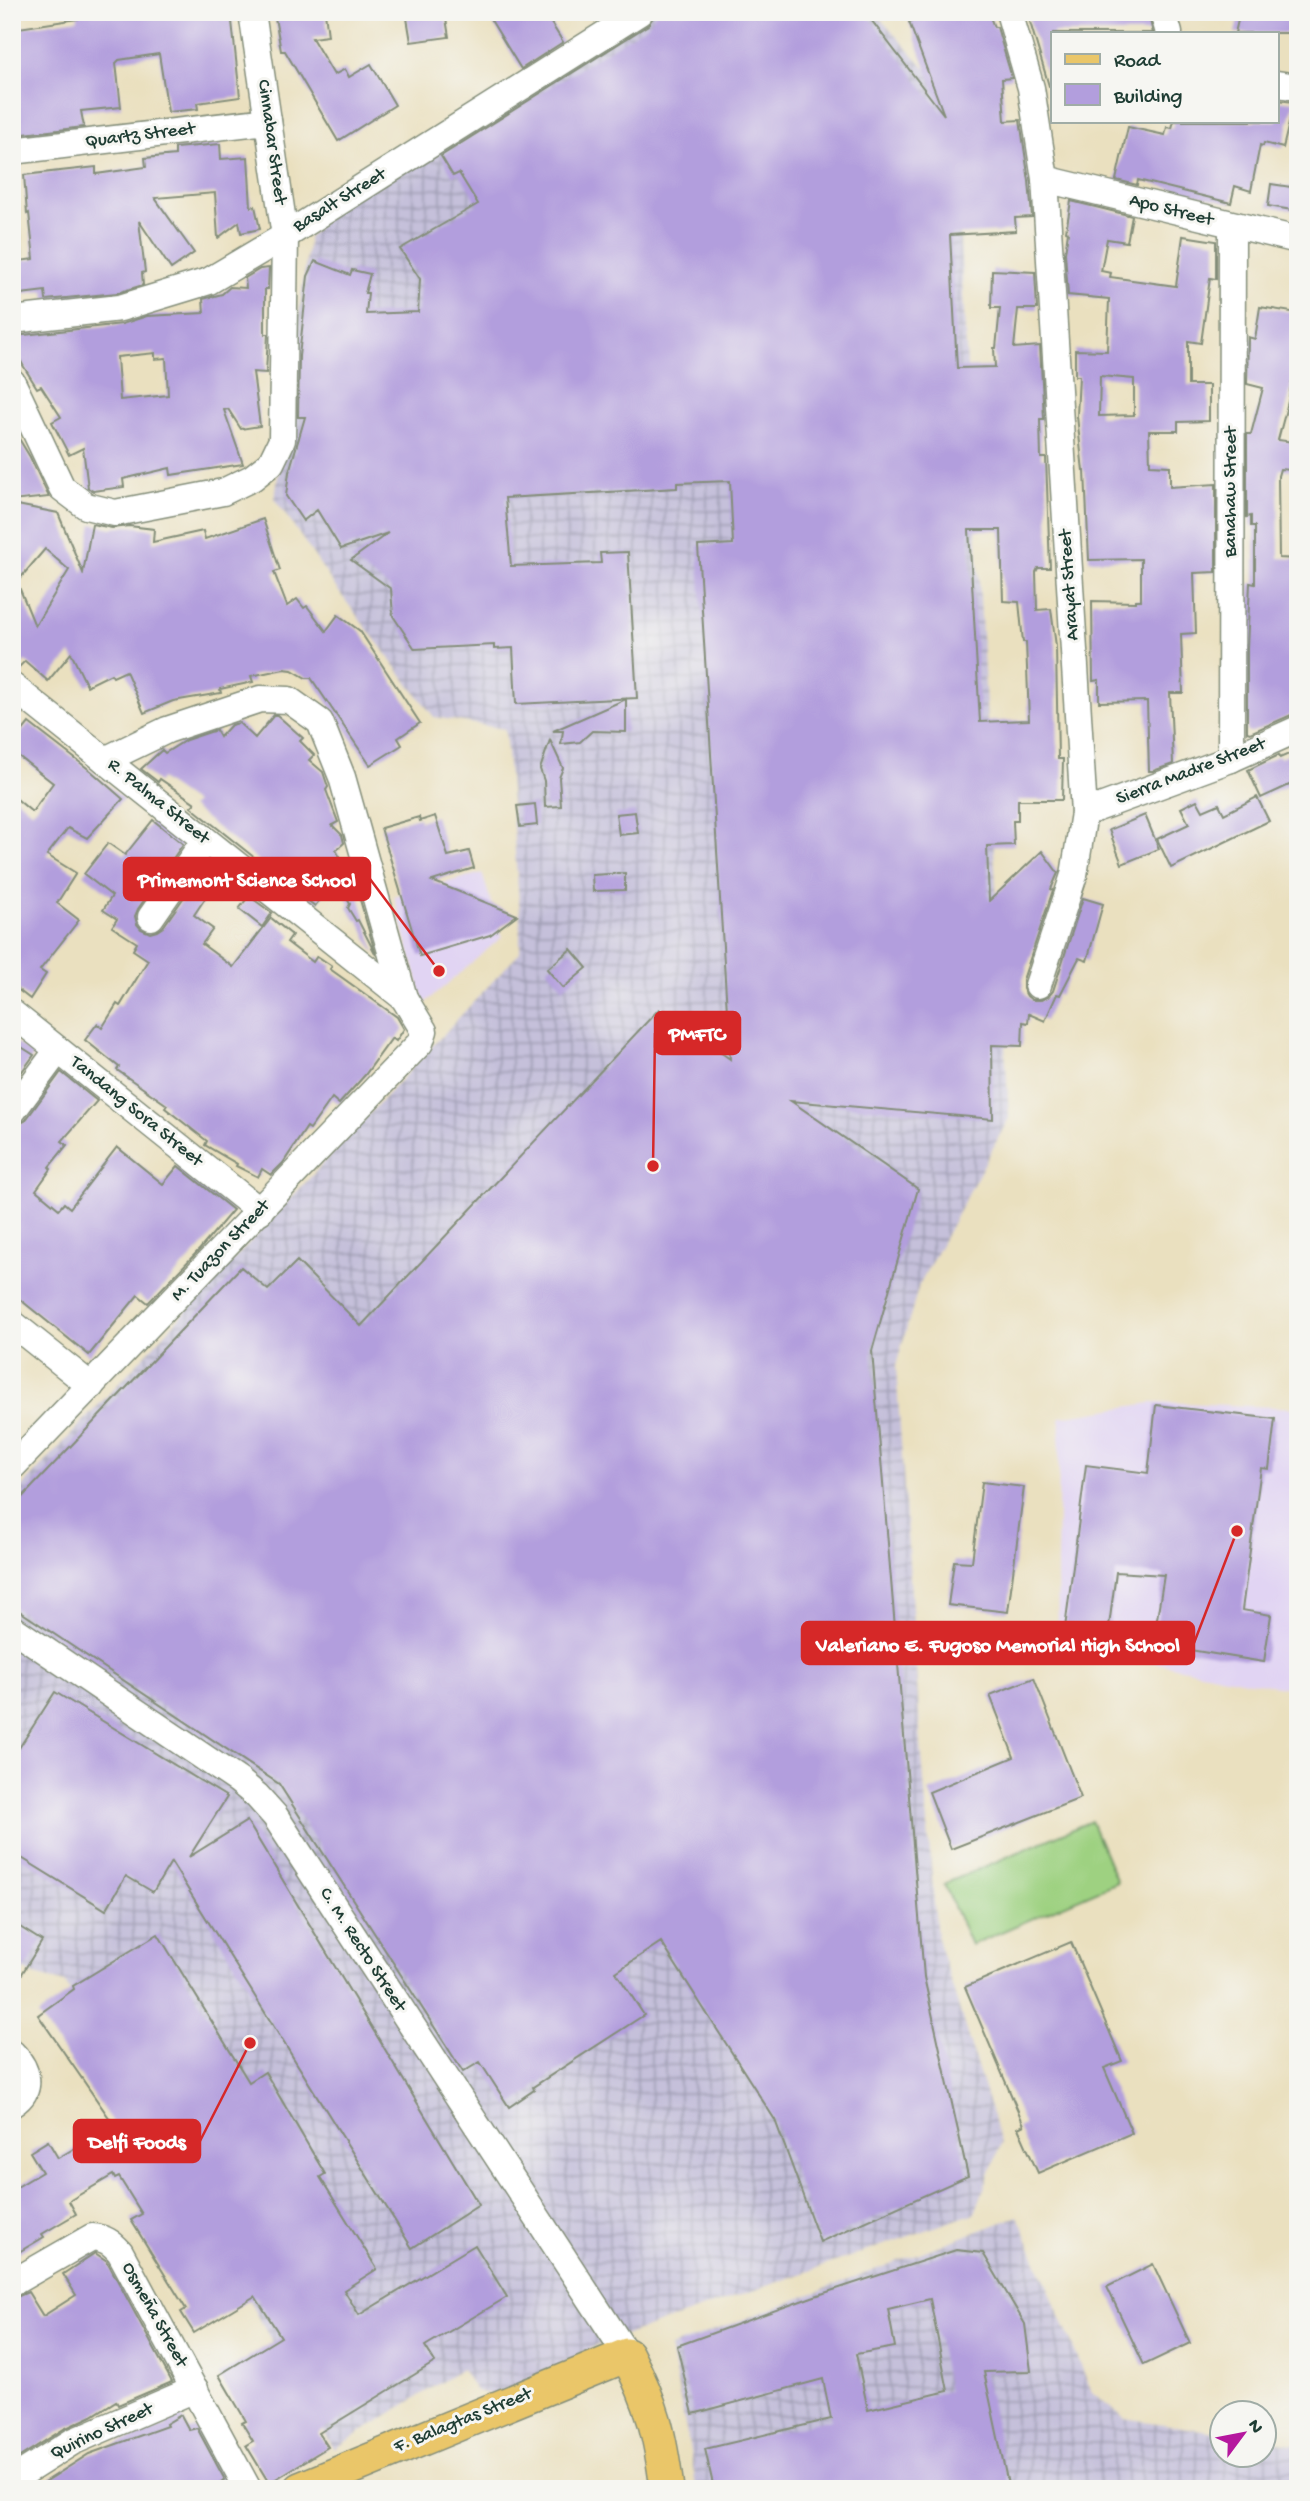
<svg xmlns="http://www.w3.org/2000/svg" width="1310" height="2501" font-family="'Gochi Hand',sans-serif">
<defs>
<pattern id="industrial-grid" width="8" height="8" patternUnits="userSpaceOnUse" patternTransform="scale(1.75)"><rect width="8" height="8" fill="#c5c0da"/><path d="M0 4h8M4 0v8" fill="none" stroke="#9f9db2"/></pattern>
<pattern id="forest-firs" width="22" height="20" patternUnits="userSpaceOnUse" patternTransform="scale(1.75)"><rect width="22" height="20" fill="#7eb36f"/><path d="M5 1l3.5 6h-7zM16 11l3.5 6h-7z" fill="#67935c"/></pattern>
</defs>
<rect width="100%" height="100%" fill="#f6f6f2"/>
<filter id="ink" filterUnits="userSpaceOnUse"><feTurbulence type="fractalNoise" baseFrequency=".0143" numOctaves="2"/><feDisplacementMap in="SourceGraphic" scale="14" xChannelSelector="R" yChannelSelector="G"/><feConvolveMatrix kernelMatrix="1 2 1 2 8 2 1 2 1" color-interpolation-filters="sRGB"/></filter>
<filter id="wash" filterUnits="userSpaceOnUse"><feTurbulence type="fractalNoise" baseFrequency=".00686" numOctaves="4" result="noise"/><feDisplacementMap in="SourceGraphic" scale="28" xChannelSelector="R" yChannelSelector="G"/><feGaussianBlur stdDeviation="1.57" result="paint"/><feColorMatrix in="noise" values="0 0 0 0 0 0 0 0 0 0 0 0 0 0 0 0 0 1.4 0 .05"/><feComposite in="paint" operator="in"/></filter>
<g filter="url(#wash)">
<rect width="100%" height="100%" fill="#eae0bf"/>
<g fill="#e1d4f3">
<path d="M482,873l20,64 -78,67 -30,-108z"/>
<path d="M1158,1402l140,6v281l-48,-7 -192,-39 -1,-80 3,-146z"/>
</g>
<g fill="url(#industrial-grid)">
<path d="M646,12h228l78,85 57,1021 -90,167 -23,81 25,378 16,194 64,205 -26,70 -377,132 -99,51 -23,-5 -14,-22 -128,80 -269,-466 -30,-8 -23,-12v-465l508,-546v-39l-15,-184 -71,-12 -98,-129 -61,-89 34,-262 39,-43z"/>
<path d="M1018,2216l74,176 32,26 98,15v23h42l1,-16 33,5v44h-602l-2,-17 -24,-125z"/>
</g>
<path fill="url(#forest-firs)" stroke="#4e7852" stroke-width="2" d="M12,174h3l7,84 -10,1z"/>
<path fill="#9ed181" stroke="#5e875a" stroke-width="2" d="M1091,1821l26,61 -146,63 -27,-61z"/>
<g id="blocks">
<g fill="#b29edd" fill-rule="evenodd">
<path d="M77,12h154l9,85 -43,6 1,6 -30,3 -9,-58 -40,6 -3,3 5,44 -40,4 3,16 -69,8 -3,-23v-18h3l-3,-24v-41l66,-10z"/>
<path d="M274,12h51l3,24 -16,2 22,37 11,-6 4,8 22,-13 24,41 -57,36 -53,-90h-4z"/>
<path d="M406,12h39l4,25 -38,5z"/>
<path d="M486,12h58l19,30 -42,27z"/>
<path d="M656,12h209l79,103 -35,-93 19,-6 -2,-4h62l6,15h3l15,51 -10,1 3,42 15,-1 9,61 3,36 -17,1 1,13 -66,4 7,133 38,-1 -1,-19h2l4,-40h-9l1,-38 43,2 2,37h-19l-4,39 26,-2 4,73h-4l1,39h5l4,110h-12l-2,4 1,38 14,-1 5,37 2,113h5l-1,41h-44v21h-5l1,24 -27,1 2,55 53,-50 16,22 -7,16 2,1 -30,90v9l4,7 5,4h9l7,-3 5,-6 30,-93 20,6 -16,57 -8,-3 -19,37 -3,-1 -12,27 -16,-7 -1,9 -5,-1 -1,24 -30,-1 1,74 -202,-18 127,88 -46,162 52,626 44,199 -148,66 -45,-122 -114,-178 -45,30 28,43 -111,72 1,3 -25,17 -29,-45 -17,10 -184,-288 -267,-178v-98l229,-241 27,23 29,-29 64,65 298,-317 71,50 -32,-513 35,-2 -3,-63 -53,2v5l-172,10 6,68 90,-3 -1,-10 28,-1 9,146 -121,6 -3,-56 -19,1v-4l-79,4 -22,-33 -2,-27 -40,-29 37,-27 -47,16 -24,-39 -14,11 -17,-25 3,-24 16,-55h-7l1,-61 9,-80 7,-15 35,14 2,-5 18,4 -5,19h3l-2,21 52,-2 2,-33 -20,-30 78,-45 -19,-31 -6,3 -12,-20 207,-131zM969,530h32l2,71 16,1 4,40h3l3,78 -49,2z"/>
<path d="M1027,12h121l5,21h-100v52l-4,1z"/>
<path d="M1240,12h55l-5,21h-55z"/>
<path d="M1277,100l17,2 -11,46 -19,-5 -1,3 -3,-1 -9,46 -16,-5 -4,17 -93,-23 -1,5 -21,-5 12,-53 37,8 2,-8 5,1 2,-7h103z"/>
<path d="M220,144l1,15 27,-2 3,50 4,-1 5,23 -19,4 -2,-11 -21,16 -3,-45 -60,5 39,55 -23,16 -32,-48 6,51 -3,1 1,12 -26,8 -71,7 -1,-9 -33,4v-33l22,-3 -5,-46 -2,1 -3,-39 72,-8v7l50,-7 -1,-9 30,-3v-7z"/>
<path d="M1271,184l27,4v23l-30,-5z"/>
<path d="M1071,201l61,15 -5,26 -20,-3 -6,32 10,2 -1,4 66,9 7,-50 33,5v38l-6,-1 -9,65 -13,-2v44h21v36l-31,1v9h-29l1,34 20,1v21l46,-3v88l-22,1 2,60 -15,1 2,59h-13l3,71 -20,7h-4l-2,-70 -48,1v-22l-6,1 -1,-80 43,1v-2h6v-41l-52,1 -4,-89h-2l-6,-55 2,-40h-4v-26l32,1 2,-52 -41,-4 -3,-42 3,-21 -2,-1zM1100,376l34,3v36l-35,1z"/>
<path d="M269,268l-1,21h-3v45h3l-2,39 -13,-1 7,54 -19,3 -13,-20 -4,1 19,54 -72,11 -1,-7 -47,11 1,8 -31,4 -5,-3 -5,-40 -14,7 -17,-33 9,-5 -20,-31 -4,2 -13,-21 -8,-15 -1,-16 107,-12 25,-8 57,-3 -1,-14 19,-5 8,-7 16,1 -1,-10 15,-9zM155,353v6l11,-1 2,37 -48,5 -3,-43z"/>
<path d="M1260,307l38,6v50h-3l-6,35 -11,42 16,2 -3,28 -11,-1 -2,7 1,82 19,1v153l-48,21 -3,-1v-84l3,-65 5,1v-58h-4v-10l-4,1v-83h4l12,-46 -16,-4 1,-45v-2l7,2z"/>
<path d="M12,427l18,30 19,40 -37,4z"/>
<path d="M12,504l46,9 25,60 9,-49 20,4 17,-2 25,3 -1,13 50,-11 2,8 58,-20 17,51 -6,2 13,34 10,-7 7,9 3,-2 19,25 12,-16 22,16 60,92 -22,15 4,7 -32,20 -59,-87h-5l-14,-8 -8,-1 -33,7 2,6 -33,7 1,4 -48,8 -29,12 -18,-42 -13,6 -2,-3 -24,12 -16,-33 -23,28 -23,-20 -10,10h-3zM45,549l24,21 -34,56 -18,-44z"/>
<path d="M626,699v33l-34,-1 -12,11 -19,2 2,-13h-10z"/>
<path d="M274,715h3l26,23 -3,3 14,14 -5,5 14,12 5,15 -2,3 12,32 -6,3 10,10 2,8 -8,7 9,17 -30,39 -124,-99 4,-4 -35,-24 -2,3 -17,-13 21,-19 3,3 21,-13 30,-10 4,7 11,-12 8,-2 16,15z"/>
<path d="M29,723l62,48 32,28 -36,39 -19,-10 -21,27 29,18 -19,30 22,17 -39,50 6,4 -16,25 -18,-14v-190l20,17 21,-29 -41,-32v-7z"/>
<path d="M550,740l13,28 -4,10 2,28 -16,1 -1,-26 -4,-12z"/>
<path d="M1298,750v31l-37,17 -13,-28 31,-15 1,3z"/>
<path d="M1257,797l12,24 -98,47 -14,-29 32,-15 -8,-16 16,-8 6,11 16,-7 5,10z"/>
<path d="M535,804l2,21 -17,2 -3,-21z"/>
<path d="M635,812l3,21 -19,2 -3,-21z"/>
<path d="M1145,815l14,34 -37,15 -13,-34z"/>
<path d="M435,816l13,40 21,-5 5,17 -42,13 85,34 -27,20 -70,21 -39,-128 38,-11 1,4z"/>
<path d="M153,820l30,24 -45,65 -3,7 2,8 4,5 9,4 7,-2 6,-4 45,-64 13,10 -17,22 2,2 -12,18 19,14 -11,15 31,23 38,-49 21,17 -5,7 26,20 4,-6 15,10 -2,3 67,48 7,12 -8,12 -4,-3 -27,37 -26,29 -7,-6 -22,31 -3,-2 -24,36 -12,12 -9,-6 -4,8 -22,-11 1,-2 -32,-19 2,-4 -42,-33 2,-3 -50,-35 2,-3 -34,-27 12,-16 5,4 15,-24 3,2 28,-46 -15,-10 4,-7 -25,-16 5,-8 -14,-9 9,-14 -28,-22 24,-31 17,12z"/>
<path d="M348,873l8,13 20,69 -18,-35 -2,1 -8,-13 2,-4 -13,-25z"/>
<path d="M625,873v17l-32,1 -1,-16z"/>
<path d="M249,896l23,17 -10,14 -23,-18z"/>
<path d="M571,949l16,19 -24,20 -16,-19z"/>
<path d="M12,1041l22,14 -22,30z"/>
<path d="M61,1072l36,29 -35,40 5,4 -18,22 2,2 -15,21 23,19 5,-6 6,5 47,-61 46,37 15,-18 55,44 -33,39 -52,54 -10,-8 -49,60 -77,-62v-166l13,-6z"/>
<path d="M1156,1405l119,14 -6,50 -8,-1 -19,142 29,5 -7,47 -111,-18 11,-69 -48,-3 -8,62 -43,-6 21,-163 62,8z"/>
<path d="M982,1482l42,5 -16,125 -60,-7 6,-44 18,1z"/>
<path d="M1034,1678l47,120 -130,51 -22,-57 85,-35 -24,-62z"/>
<path d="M55,1692l172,105 -38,60 58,-36 232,384 -67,43 -241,-386 -18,30 -27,-16 -20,34 -94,-58v-93z"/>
<path d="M12,1922l30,19 -30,49z"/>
<path d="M158,1934l91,148 16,-10 60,102 -5,3 57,92 -33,21 15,25 116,-70 32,52 -82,49 10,16 -116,71 9,14 -59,36 -23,-38 7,-4 -11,-18 4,-2 -27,-46 62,-38 -26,-41 -61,37 -13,-21 5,-3 -55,-89 11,-6 -23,-37 -4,2 -2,-4 -44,26 7,13 -34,20 2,3 -32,19v-66l30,-18 -12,-20 18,-11 10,17 56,-33 -76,-110 36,-26 -1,-3z"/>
<path d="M1071,1942l51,119 -18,7 28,65 -94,40 -20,-45 6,-3 -59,-138z"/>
<path d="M956,2250l27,3 42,71 6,47 -47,1 25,117h-295l-9,-40 126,-30 -8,-40 -130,35 -16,-68 135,-49zM930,2299l18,92 -80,19 -12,-56 39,-7 -7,-38z"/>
<path d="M95,2253l12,8 65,121 -54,23 -2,-4 -24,15 -28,13 -46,29 -6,-9v-150l16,-7 15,24 33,-21 -13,-21z"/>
<path d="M1153,2264l37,79 -46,22 -37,-78z"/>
<path d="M181,2415l8,15 8,-2 28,52 -3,2 2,7h-190l55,-35 78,-28 -1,-2z"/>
</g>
</g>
</g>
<g filter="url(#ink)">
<use href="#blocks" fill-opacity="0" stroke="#848e7a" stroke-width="2"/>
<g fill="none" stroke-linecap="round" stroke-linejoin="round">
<g stroke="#848e7a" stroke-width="29">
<g id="minor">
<path d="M1009,12l22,76 14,91 39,634 -10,62 -36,110"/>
<path d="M1163,12l6,21"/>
<path d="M1277,84l21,3"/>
<path d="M12,151l256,-30"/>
<path d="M1045,179l253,61"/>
<path d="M12,320l108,-12 89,-27 76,-45 355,-224"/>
<path d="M12,382l50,106 24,18 29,7 108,-21 29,-14 19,-15 11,-23 3,-204 -33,-224"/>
<path d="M12,686l392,312 20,33 -4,12 -408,424"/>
<path d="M1231,759l1,-533"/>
<path d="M105,760l62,-30 93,-31 29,1 31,22 22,55 62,221"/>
<path d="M1084,813l147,-54 67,-30"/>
<path d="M151,917l54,-77"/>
<path d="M12,1013l248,198"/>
<path d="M12,1112l46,-62"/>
<path d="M12,1323l79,63"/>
<path d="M12,1628l227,153 18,15 18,20 352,539"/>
<path d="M12,2053c16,16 22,37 0,51"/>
<path d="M12,2283l80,-46c13,1 19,5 28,15l128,237"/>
<path d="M12,2480l60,-38 123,-53"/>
</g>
</g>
<g stroke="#848e7a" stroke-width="36">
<path id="major" d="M300,2489l327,-134c26,50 33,79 40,134"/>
</g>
<use href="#minor" stroke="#fff" stroke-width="26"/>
<use href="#major" stroke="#eac669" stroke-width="33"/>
</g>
</g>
<g text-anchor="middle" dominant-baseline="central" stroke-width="6" stroke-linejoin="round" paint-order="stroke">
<g font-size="19" fill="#1f3d34" stroke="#f6f6f2">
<text transform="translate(140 136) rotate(-7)">Quartz Street</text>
<text transform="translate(271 142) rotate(82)">Cinnabar Street</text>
<text transform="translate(340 201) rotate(-32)">Basalt Street</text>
<text transform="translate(1171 211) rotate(14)">Apo Street</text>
<text transform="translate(1231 492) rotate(-90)">Banahaw Street</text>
<text transform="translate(1070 585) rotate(-94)">Arayat Street</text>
<text transform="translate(1191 772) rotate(-21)">Sierra Madre Street</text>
<text transform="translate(158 802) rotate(39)">R. Palma Street</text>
<text transform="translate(136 1112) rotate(39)">Tandang Sora Street</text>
<text transform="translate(221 1251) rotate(-46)">M. Tuazon Street</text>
<text transform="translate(362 1950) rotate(57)">C. M. Recto Street</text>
<text transform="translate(154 2315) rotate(61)">Osmeña Street</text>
<text transform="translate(463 2421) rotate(-22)">F. Balagtas Street</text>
<text transform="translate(102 2432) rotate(-25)">Quirino Street</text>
</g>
</g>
<path fill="none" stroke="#d62828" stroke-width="2.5" d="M439 971L370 879M653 1166L655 1033M1237 1531L1194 1643M250 2043L200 2141"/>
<g fill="#d62828" stroke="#f6f6f2" stroke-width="2.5">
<circle cx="439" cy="971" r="7"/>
<circle cx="653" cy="1166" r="7"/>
<circle cx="1237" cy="1531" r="7"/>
<circle cx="250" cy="2043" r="7"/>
</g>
<g fill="#d62828" stroke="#d62828" stroke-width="2.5">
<rect x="124" y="858" width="246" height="42" rx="7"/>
<rect x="655" y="1012" width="85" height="42" rx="7"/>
<rect x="802" y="1622" width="392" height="42" rx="7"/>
<rect x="74" y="2120" width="126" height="42" rx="7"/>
</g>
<g font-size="21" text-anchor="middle" font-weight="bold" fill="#fff">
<text x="247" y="886">Primemont Science School</text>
<text x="697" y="1040">PMFTC</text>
<text x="998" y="1651">Valeriano E. Fugoso Memorial High School</text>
<text x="137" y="2148">Delfi Foods</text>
</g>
<rect width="1310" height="2501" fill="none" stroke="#f6f6f2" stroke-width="42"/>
<rect x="1051" y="32" width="228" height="91" fill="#f6f6f2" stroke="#a0aca6" stroke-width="2"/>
<rect x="1065" y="54" width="35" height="10" fill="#eac669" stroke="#a0aca6" stroke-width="2"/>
<text x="1114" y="66" font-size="21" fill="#1f3d34">Road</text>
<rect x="1065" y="84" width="35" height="21" fill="#b29edd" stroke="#a0aca6" stroke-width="2"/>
<text x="1114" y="102" font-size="21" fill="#1f3d34">Building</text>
<g transform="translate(1243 2434) rotate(58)"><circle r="33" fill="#f6f6f2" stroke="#a0aca6" stroke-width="2"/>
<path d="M0-5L12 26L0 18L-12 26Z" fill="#b5179e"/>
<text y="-10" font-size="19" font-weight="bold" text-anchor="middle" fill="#1f3d34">N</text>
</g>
</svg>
